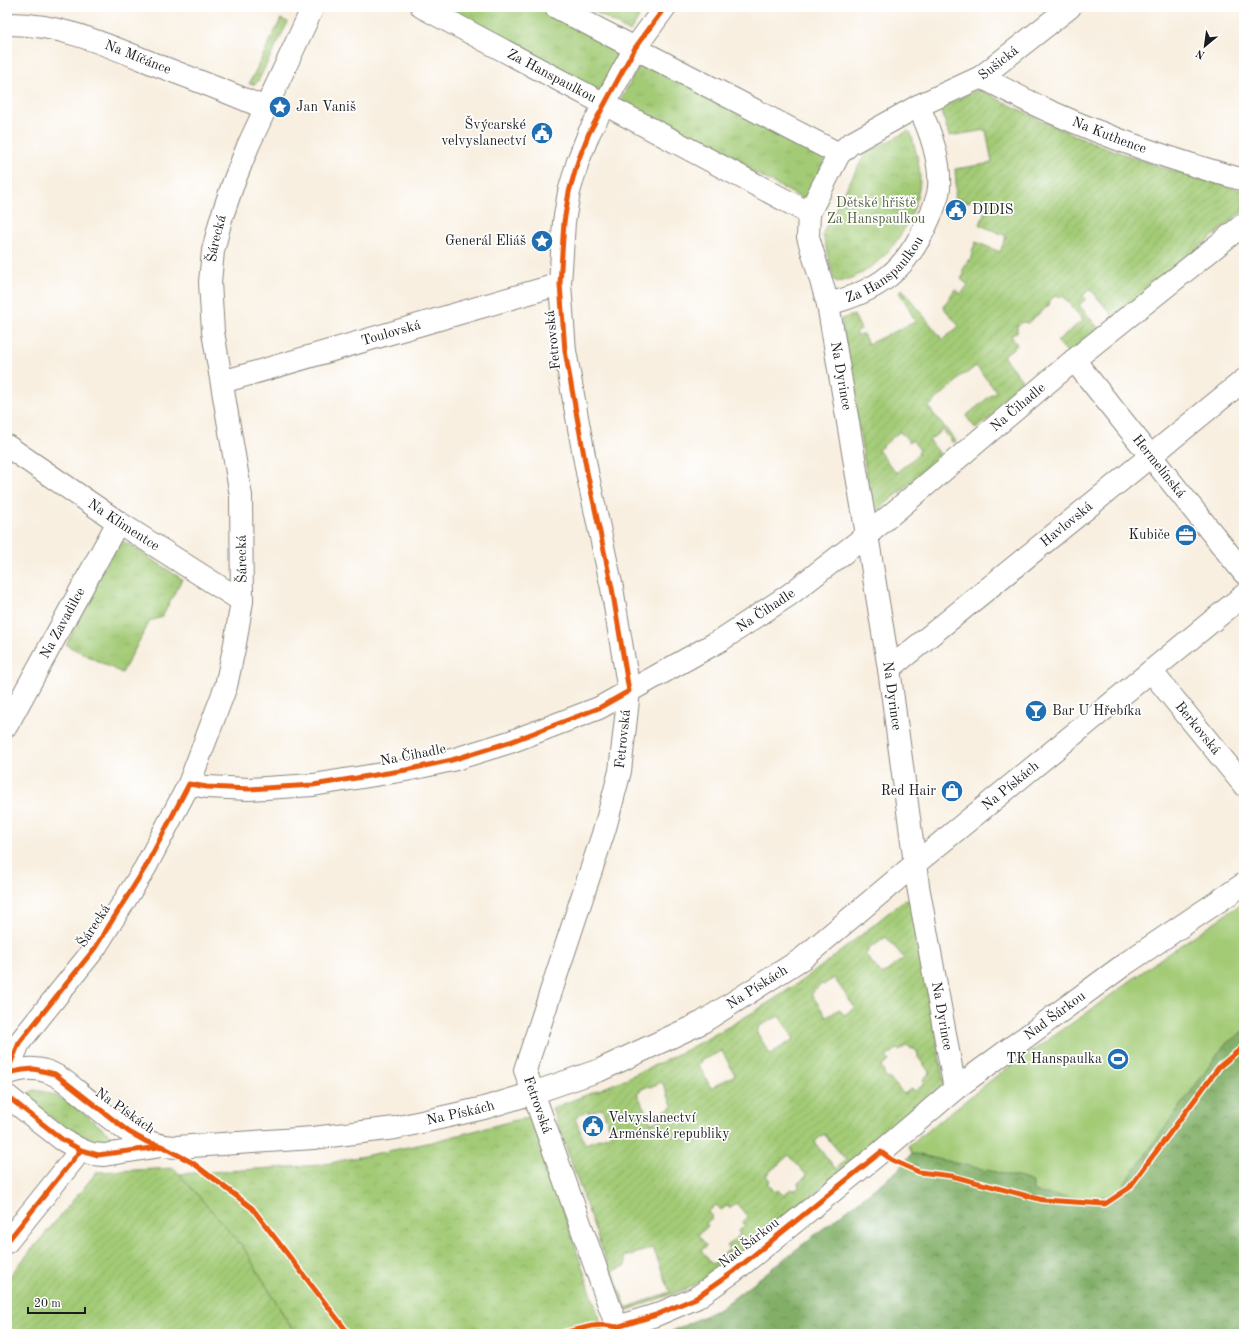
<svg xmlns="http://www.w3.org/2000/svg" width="1251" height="1341" font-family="'Old Standard TT',serif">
<defs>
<pattern id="grass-tufts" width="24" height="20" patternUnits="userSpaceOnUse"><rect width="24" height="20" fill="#a3cb76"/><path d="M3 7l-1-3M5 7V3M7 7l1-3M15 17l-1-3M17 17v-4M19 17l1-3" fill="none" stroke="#8cae66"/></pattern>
<pattern id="forest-crowns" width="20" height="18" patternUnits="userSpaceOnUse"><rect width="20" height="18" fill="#82af67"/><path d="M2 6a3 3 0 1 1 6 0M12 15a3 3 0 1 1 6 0" fill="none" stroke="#6a8e54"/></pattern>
<pattern id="park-crowns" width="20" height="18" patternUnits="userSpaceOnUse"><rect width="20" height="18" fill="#a3cb76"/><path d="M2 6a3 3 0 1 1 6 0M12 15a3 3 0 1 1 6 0" fill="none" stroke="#8cae66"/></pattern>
<pattern id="garden-furrows" width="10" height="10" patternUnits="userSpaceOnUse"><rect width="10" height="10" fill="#a3cb76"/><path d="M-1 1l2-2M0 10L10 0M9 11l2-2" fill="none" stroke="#8cae66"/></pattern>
</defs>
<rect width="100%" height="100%" fill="#fff"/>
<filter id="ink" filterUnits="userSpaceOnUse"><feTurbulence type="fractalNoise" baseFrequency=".025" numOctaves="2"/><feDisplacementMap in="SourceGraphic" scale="8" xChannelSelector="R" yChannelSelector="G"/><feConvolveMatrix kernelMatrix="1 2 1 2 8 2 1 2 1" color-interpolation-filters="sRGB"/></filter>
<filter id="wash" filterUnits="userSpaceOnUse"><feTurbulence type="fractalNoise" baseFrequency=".012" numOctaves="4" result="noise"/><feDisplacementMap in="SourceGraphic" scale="16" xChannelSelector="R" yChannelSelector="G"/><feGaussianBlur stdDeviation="0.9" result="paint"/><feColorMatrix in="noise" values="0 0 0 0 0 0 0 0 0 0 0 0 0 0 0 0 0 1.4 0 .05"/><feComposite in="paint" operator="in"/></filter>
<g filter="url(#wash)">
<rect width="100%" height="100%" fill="#f8efe0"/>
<g fill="url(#grass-tufts)" stroke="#607449">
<path d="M433,7h108l80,42 -23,45z"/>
<path d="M587,7h38l14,10 -9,15z"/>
<path d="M281,19l7,3 -30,59 -3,3h-6z"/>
<path d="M641,62l185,96 -19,43 -187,-100z"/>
<path d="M119,538l63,41 -20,38 -12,4 -28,52 -56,-28z"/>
<path d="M34,1090c32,3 58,31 82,50l-1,2c-11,4 -25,1 -36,-2l-52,-42 1,-4z"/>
</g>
<path fill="url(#forest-crowns)" stroke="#4f6642" d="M1244,1031v303h-578l55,-26 176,-137 15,-18 109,25 12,4v10l54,6h12l7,-2 16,-9 103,-143z"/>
<g fill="url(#park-crowns)" stroke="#607449">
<path d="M908,131l3,2c3,13 8,28 9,42 1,43 -39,101 -83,107l-3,-2 -11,-45 1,-5 41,-76z"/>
<path d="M531,1116l74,218h-310l-52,-87 -64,-73 141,-9 112,-23z"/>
</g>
<g fill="url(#garden-furrows)" stroke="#607449" fill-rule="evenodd">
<path d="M978,89c42,21 85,43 130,59 44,17 90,31 136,43v20l-130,106 -24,-28 -7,7 3,3 -7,6 20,24 -30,25 -12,-13 26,-21 -21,-25 -2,2 -5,-1 -5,5 -1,4 -21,18 -5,-1 -6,4v6l-6,4 6,9 -14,11 25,32 -52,41 -10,-13 30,-25 -20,-25 -9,7 -7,3 -4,6 -28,25 28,34 -3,2 -10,-13 -14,10 11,14 -3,3 3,2 -63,52 -5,-2 -31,-190 13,-4 7,14 -5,3 2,4 5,-2 5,10 47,-22 -6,-14 -10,-16 3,-3 41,51 16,-14 -16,-19 12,-18 6,5 7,-9 -7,-6 3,-5 -2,-2 6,-12 2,1 3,-6 -2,-2 5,-11 24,10 6,-16 -26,-11 7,-21 -16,-5 -2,3 -14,-4 1,-15 -1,-14 37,-6 -6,-33 -37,6 -8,-28zM899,432l5,3 5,7 3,-2 8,10 -2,2 1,2 -23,19 -18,-23z"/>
<path d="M905,899l9,4 30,181 -168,142 -65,50 -25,13 -58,21h-2l-16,-38 -58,-164c83,-30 160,-68 233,-116 42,-28 81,-61 120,-93zM886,937l18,21 -22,17 -17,-21 3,-2 -1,-2 7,-6 1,1zM834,978l21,30 -11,7 -5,-6 -12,8 -16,-23 3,-2 -1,-1 8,-7 2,1zM779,1016l15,23 -24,15 -14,-23 3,-2 -1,-2zM907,1045l3,3 6,2 2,4v3l12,16 -7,6 2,4 -10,8 -3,-3 -8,6 -13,-14 -6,-3 -2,-7 -2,-3 8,-6 -3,-4 11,-8 3,2zM722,1051l13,24 -24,13 -13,-24 3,-2 -1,-1zM662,1082l11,25 -13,6 2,6 -11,4 -14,-30 3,-2v-1l9,-4 1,1zM602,1108l10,26 -27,10 -10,-26 3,-1v-2l9,-4 1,2zM824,1134l22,26 -10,9 -22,-27zM789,1155l18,21 -9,7 1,4 -2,2 -2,1 -4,-1 -8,6 -5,-5 -3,2 -8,-9 3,-2 -4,-6zM736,1203l12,14 -5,5 2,4 -7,5 2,4 -13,11 3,3 -18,15 -11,-14 6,-4 -9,-11 10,-9 -2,-3 7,-6 -5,-5 8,-7 5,5 7,-5 2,3zM653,1248l17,44 -44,16 -13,-37 13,-5 -2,-9z"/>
<path d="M174,1168l69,79 52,87h-288v-55l90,-107z"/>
</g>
<path fill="#a3cb76" stroke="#607449" d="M1244,902v129l-19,13 -103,143c-5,4 -10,7 -16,9 -21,6 -51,-1 -73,-4v-10l-11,-4 -110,-25 -4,-7 91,-72 82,-57 79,-58z"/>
</g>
<g filter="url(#ink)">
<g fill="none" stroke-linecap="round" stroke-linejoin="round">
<g stroke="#8a867e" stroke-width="24">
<g id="street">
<path id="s1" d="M422,7l387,206"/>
<path d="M556,7l283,147"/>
<path id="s2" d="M665,7l-30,41 -46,85 -11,28 -9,31 -5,30 -4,62 5,67 22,121 25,116 17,103 -9,80 -15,57 -80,242 92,257 39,-12 40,-17 37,-26 148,-120 74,-63 170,-125 119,-80"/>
<path id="s3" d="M7,24c51,-1 100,21 147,40 37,14 74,28 111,44"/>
<path id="s4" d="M981,77c22,11 45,24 68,34 63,28 129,51 195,69"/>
<path id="s5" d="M828,304c51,-13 78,-34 99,-81 5,-11 11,-23 12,-35 2,-26 -9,-59 -21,-82"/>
<path id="s6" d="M1074,360l170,213"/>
<path id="s7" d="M222,382l338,-98"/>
<path id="s8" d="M7,446l111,76 124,79"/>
<path id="s9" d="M889,669l355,-289"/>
<path id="s10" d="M1151,671l93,114"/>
<path id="s11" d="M7,725l111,-203"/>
<path id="s12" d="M189,784l18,3 42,2 64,-4 93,-15 46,-10 58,-18 89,-34 122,-68 68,-45 78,-60 207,-175 170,-136"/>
<path id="s13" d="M955,1089l-37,-203 -29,-217 -22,-134 -39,-231 -20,-67 1,-24 30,-59 11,-10 68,-38 63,-29 89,-70"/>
<path d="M7,1096l56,44 18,10 11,4 12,1 57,-9"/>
<path d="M7,1242l74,-92"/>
</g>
</g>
<g stroke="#8a867e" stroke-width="24">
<g id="secondary">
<path id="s14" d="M7,1072l12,-29 76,-95 50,-80 44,-84 37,-98 9,-42 7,-43 -1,-105 -28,-164 -3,-50 3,-31 8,-32 12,-35 15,-38 65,-139"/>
<path id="s15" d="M7,1073c9,-2 18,-5 27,-4 18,1 30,11 43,22 29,23 59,56 99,56l137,-9 82,-10 89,-20 49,-15 67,-23 101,-47 102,-65 112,-94 329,-269"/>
</g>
</g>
<use href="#street" stroke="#fff" stroke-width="22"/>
<use href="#secondary" stroke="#fff" stroke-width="22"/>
<g stroke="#fff" stroke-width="8">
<g id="cycleway">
<path d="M7,1072l12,-29 76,-95 50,-80 44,-84 18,3 42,2 64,-4 93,-15 46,-10 58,-18 89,-34 30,-17 -17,-103 -25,-116 -22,-121 -5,-67 4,-62 5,-30 9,-31 11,-28 46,-85 30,-41"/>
<path d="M7,1073l16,-3 11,-1 21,5 74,58 18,10 14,4 32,17 59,45 97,126"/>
<path d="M7,1096l56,44 18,10 17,5 61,-8"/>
<path d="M7,1242l74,-92"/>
<path d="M559,1334l33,-8 11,-1 14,2 39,-12 40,-17 37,-26 148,-120 11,8 27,12 33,4 91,24 62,4 24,-16 90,-121 25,-21"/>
</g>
</g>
<use href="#cycleway" stroke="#e8590c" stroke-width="5"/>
</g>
</g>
<defs>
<g id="sight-disc" transform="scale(1.15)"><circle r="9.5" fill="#1f6fb2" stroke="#fff"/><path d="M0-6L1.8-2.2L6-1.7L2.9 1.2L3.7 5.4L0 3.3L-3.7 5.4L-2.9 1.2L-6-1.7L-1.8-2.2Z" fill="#fff"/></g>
<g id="civic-disc" transform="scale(1.15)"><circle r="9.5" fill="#1f6fb2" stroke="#fff"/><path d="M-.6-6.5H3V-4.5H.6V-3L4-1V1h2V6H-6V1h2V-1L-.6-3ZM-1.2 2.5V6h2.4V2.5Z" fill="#fff"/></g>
<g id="office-disc" transform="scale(1.15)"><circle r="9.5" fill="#1f6fb2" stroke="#fff"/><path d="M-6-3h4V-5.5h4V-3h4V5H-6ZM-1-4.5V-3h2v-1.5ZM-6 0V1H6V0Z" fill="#fff"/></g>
<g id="bar-disc" transform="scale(1.15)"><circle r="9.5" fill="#1f6fb2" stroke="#fff"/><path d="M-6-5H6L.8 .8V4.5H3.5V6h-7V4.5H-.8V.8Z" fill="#fff"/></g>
<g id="shop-disc" transform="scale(1.15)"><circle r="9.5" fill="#1f6fb2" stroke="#fff"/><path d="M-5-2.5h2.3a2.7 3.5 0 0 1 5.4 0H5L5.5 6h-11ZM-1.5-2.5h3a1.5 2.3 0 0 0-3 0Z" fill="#fff"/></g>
<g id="stadium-disc" transform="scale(1.15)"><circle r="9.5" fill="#1f6fb2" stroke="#fff"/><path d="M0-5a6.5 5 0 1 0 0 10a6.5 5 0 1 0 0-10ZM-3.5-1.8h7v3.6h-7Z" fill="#fff"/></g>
</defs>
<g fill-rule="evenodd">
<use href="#sight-disc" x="280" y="107"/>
<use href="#civic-disc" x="542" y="133"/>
<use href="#civic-disc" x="956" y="210"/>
<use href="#sight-disc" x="542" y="241"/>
<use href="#office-disc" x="1186" y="535"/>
<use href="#bar-disc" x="1036" y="711"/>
<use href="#shop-disc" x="952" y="791"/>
<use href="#stadium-disc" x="1118" y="1059"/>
<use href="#civic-disc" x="593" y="1126"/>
</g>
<g text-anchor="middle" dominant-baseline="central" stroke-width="3.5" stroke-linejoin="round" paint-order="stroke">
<g font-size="14" fill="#1c1c1c" stroke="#fff">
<text stroke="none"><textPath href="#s3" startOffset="136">Na Míčánce</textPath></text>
<text stroke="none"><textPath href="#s13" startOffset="1140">Sušická</textPath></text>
<text stroke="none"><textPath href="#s1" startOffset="147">Za Hanspaulkou</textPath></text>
<text stroke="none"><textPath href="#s4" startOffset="141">Na Kuthence</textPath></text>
<text stroke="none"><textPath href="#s14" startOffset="899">Šárecká</textPath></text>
<text stroke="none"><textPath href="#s5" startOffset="68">Za Hanspaulkou</textPath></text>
<text stroke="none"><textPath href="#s7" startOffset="176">Toulovská</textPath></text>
<text transform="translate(553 340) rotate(-96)">Fetrovská</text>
<text transform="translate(841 376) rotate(80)">Na Dyrince</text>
<text stroke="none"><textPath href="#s12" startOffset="939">Na Čihadle</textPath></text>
<text stroke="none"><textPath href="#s6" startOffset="136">Hermelínská</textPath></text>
<text stroke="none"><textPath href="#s8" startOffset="141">Na Klimentce</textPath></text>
<text stroke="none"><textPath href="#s9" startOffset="229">Havlovská</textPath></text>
<text transform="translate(242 559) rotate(-91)">Šárecká</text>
<text stroke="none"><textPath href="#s12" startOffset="615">Na Čihadle</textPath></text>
<text stroke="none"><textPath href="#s11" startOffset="116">Na Zavadilce</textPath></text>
<text transform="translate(892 696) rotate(82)">Na Dyrince</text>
<text stroke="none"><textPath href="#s10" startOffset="74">Berkovská</textPath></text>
<text transform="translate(623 739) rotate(-84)">Fetrovská</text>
<text transform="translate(413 755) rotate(-11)">Na Čihadle</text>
<text stroke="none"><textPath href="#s15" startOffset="1128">Na Pískách</textPath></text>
<text transform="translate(94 926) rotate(-57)">Šárecká</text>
<text stroke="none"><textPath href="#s15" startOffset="804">Na Pískách</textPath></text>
<text stroke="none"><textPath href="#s2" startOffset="1924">Nad Šárkou</textPath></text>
<text transform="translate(942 1016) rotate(80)">Na Dyrince</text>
<text stroke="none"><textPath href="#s2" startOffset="1147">Fetrovská</textPath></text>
<text transform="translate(125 1111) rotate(35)">Na Pískách</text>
<text stroke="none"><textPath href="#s15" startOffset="480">Na Pískách</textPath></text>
<text transform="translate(749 1243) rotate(-38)">Nad Šárkou</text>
</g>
<g font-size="14" fill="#1c1c1c" stroke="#fff" text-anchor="end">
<text x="296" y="107" text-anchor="start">Jan Vaniš</text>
<text x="526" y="125">Švýcarské<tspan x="526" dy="16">velvyslanectví</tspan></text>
<text x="972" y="210" text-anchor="start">DIDIS</text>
<text x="526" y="241">Generál Eliáš</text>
<text x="1170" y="535">Kubiče</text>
<text x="1052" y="711" text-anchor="start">Bar U Hřebíka</text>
<text x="936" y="791">Red Hair</text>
<text x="1102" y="1059">TK Hanspaulka</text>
<text x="608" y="1118" text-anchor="start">Velvyslanectví<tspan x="608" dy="16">Arménské republiky</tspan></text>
</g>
<g font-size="14" fill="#526240" stroke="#fff">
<text x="876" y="203">Dětské hřiště<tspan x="876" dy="16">Za Hanspaulkou</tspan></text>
</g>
</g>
<rect width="1251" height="1341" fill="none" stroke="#fff" stroke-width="24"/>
<g transform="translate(1205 46) rotate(209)" stroke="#ffffff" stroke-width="3" paint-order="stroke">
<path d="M0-3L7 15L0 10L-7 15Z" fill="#1c1c1c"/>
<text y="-6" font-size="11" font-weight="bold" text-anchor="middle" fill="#1c1c1c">N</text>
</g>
<path d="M28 1307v6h57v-6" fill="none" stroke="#1c1c1c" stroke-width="2"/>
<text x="34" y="1307" font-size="12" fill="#1c1c1c" stroke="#ffffff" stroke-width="3" paint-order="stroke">20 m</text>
</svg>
